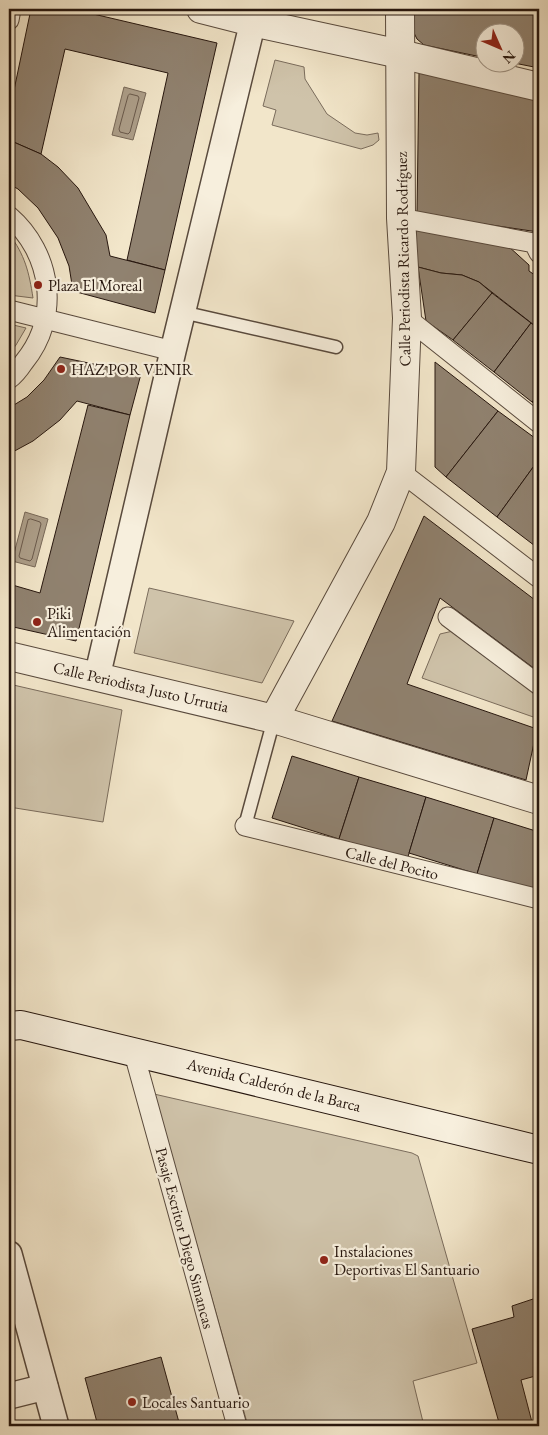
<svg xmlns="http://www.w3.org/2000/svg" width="548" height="1435" font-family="'EB Garamond',serif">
<rect width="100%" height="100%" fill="#f2e6ca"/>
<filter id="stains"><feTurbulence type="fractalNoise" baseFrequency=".004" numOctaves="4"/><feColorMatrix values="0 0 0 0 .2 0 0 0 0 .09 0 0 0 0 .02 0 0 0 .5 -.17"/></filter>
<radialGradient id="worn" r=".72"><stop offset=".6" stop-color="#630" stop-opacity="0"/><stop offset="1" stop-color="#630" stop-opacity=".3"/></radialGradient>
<g fill="#cfc3aa" stroke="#7a6c5c">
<path d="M275,60l29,7 1,12 22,35 28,19 12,2 11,-2 1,7 -6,5 -12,4 -89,-24 4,-15 -13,-4z"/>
<path d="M9,234c16,21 20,38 24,64l-24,-3z"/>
<path d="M9,324l17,4 -10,17 -7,9z"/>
<path d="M149,588l145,33 -32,62 -128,-30z"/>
<path d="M453,631l86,64v24l-117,-41 18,-44z"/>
<path d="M9,684l113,26 -19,112 -94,-15z"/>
<path d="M154,1094l258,59 6,3 59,207 -64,18 11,45h-176z"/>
</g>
<g fill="#ad9f8a" stroke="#776858">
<path d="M124,87l22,6 -13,47 -21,-5z"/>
<path d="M25,512l23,7 -13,48 -23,-6z"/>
</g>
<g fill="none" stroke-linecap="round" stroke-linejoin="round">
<g stroke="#6a5a4c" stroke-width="1">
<path d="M130,94l8,2 1,2 -9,34 -2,2 -8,-2 -1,-3 9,-33z"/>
<path d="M31,519l9,3 1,2 -9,35 -2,2 -10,-3 -1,-2 9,-36z"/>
</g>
</g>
<g fill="#908270" stroke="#26160e">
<path d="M31,9h41l145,34 -52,227 -38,-10 41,-187 -103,-24 -24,105 -32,-14v-26z"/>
<path d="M414,9h125v59l-30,-6h7v-30h-30v26l-62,-13 -7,-6 -3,-6z"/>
<path d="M419,73l120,24v128l-1,7 -121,-18z"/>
<path d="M9,140l32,14 17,13 20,21 28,47 4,21 55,14 -10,43 -82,-22 -4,-25 -11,-28 -20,-30 -20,-19 -9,-5z"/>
<path d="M417,228l90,17 22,20v6l10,7v51l-60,-47 -17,-7 -21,-2 -23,-6 -3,-26z"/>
<path d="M418,267l23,6 21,2 17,7 13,11 -39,47 -27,-19z"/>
<path d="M492,293l39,30 -37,49 -41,-32z"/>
<path d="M531,323l8,6v65l-7,8 -38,-30z"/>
<path d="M60,357l81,17 -11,41 -53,-14 -17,19 -27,21 -24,13v-46l18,-11 17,-17z"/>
<path d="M435,362l63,49 -52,66 -11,-10z"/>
<path d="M539,394v13l-7,-5z"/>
<path d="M88,405l42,10 -54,226 -67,-15v-42l31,9z"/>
<path d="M498,411l41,30v18l-42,58 -51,-40z"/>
<path d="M539,459v90l-42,-32z"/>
<path d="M424,516l115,87v69l-99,-74 -33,86 130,45 -11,51 -194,-59z"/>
<path d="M292,756l67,21 -20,62 -67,-21z"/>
<path d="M359,777l67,20 -19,63 -68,-21z"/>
<path d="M426,797l68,21 -17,56 -68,-21z"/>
<path d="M494,818l45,14v60l-62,-18z"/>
<path d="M539,1297v78l-18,5 12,46h-33l-28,-97 42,-12 -2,-11z"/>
<path d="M161,1357l19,69h-82l-13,-48z"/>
</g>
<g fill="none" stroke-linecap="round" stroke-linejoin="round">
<g stroke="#594a3d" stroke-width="15">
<g id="service">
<path d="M182,312l154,35"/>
<path d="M245,826l29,-107"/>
</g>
</g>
<g stroke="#594a3d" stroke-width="21">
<g id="pedestrian">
<path d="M9,20l2,-11"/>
<path d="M9,216c43,37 52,101 15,146 -4,6 -9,13 -15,17"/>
<path d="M401,218l133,25 5,10"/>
<path d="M9,310l164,41"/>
<path d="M407,318l132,105"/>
<path d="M401,472l138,106"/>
<path d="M448,617l91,68"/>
<path d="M245,826l294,73"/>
<path d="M133,1050l104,376"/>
</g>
</g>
<g stroke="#594a3d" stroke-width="28">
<g id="minor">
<path d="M97,677l76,-326 83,-342"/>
<path d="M9,1254l47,172"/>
<path d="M9,1396l36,-9"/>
</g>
</g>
<g stroke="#594a3d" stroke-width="30">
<g id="tertiary">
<path d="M201,9l51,13 148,32 139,33"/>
<path d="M9,656l265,63 265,81"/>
<path d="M274,719l107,-197 20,-50 6,-154 -6,-100 -1,-209"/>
</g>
</g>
<g stroke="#26160e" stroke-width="30">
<path id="secondary" d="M9,1026l12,-1 518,125"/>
</g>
<use href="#service" stroke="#f7efdd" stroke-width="12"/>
<use href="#pedestrian" stroke="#f7efdd" stroke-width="19"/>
<use href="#minor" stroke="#f7efdd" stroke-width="25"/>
<use href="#tertiary" stroke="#f7efdd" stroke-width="28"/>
<use href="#secondary" stroke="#f7efdd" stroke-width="28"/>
</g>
<g fill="#8f2418" stroke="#f7efdd" stroke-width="2">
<circle cx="38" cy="285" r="5"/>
<circle cx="61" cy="369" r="5"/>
<circle cx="37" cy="622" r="5"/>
<circle cx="324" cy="1260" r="5"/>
<circle cx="132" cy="1402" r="5"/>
</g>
<g text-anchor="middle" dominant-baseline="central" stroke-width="4.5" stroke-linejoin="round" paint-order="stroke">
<g font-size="16" fill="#26160e" stroke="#f7efdd">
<text transform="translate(403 259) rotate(-91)">Calle Periodista Ricardo Rodríguez</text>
<text transform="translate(141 687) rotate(13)">Calle Periodista Justo Urrutia</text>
<text transform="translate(392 863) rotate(14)">Calle del Pocito</text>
<text transform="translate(274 1085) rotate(14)">Avenida Calderón de la Barca</text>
<text transform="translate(185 1238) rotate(75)">Pasaje Escritor Diego Simancas</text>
</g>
<g font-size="16" fill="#26160e" stroke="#f7efdd" text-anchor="start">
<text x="48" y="285">Plaza El Moreal</text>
<text x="71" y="369">HAZ POR VENIR</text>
<text x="47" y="613">Piki<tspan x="47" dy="18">Alimentación</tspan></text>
<text x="334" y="1251">Instalaciones<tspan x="334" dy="18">Deportivas El Santuario</tspan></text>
<text x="142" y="1402">Locales Santuario</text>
</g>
</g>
<rect width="548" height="1435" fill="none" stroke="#f2e6ca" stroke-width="30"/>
<rect x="10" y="10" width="528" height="1415" fill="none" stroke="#26160e" stroke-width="2.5"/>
<rect x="15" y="15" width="518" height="1405" fill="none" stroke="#26160e"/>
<g transform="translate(500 48) rotate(135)"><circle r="24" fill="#f7efdd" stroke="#a3988a"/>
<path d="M0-4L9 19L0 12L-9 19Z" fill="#8f2418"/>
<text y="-8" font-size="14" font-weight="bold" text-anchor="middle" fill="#26160e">N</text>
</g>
<rect width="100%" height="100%" filter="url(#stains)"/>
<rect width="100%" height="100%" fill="url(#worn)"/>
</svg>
